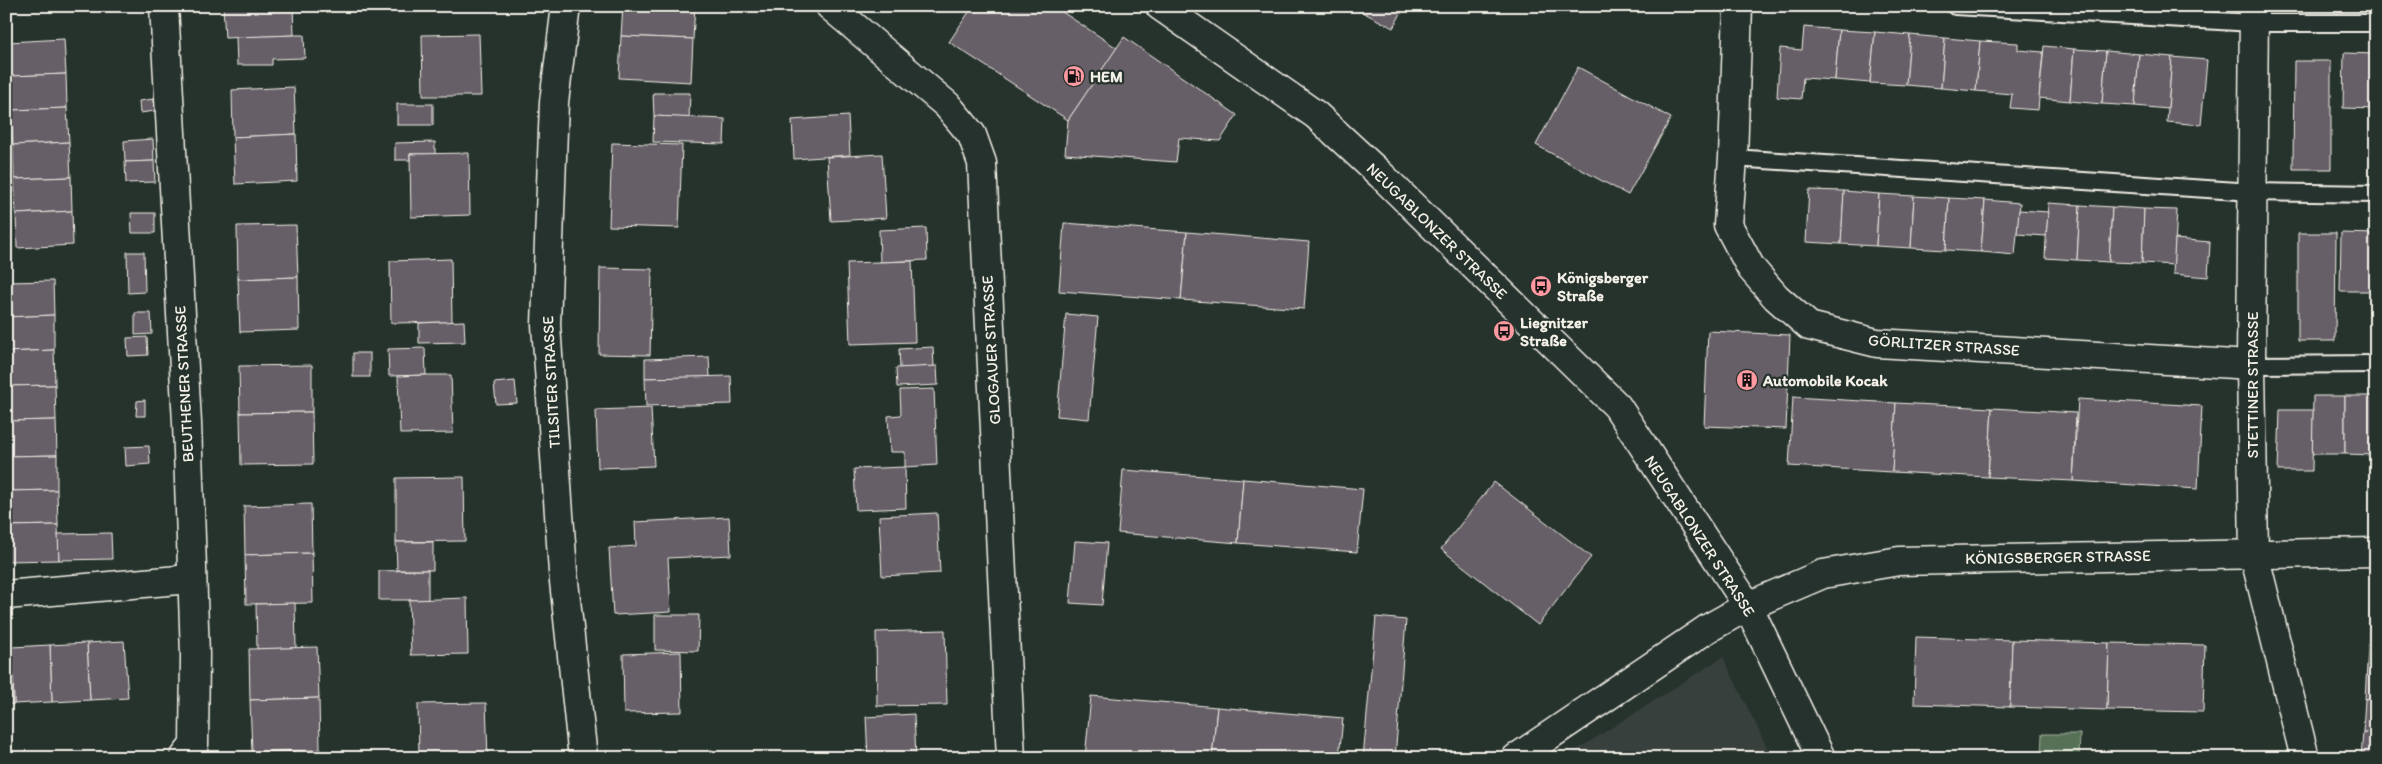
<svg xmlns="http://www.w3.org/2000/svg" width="2382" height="764" font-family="Itim,sans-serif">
<rect width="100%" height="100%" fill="#26332d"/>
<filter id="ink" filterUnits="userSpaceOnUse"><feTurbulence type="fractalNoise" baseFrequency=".02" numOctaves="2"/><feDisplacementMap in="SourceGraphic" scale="10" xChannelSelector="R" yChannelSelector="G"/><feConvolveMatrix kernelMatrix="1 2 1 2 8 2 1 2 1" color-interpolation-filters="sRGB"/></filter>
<g filter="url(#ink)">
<path fill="#39403e" d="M1723,657l49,101h-208z"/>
<path fill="#567157" stroke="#a5b1a0" d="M2042,734h38l-1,24h-38z"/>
<g fill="#665e67" stroke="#f4f1e8">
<path d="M223,6h70l1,29 -69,3z"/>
<path d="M623,6h72l-2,33 -72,-3z"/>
<path d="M973,6h80l64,42 -49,72 -119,-78z"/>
<path d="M1351,6h54l-12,22z"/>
<path d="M1804,27l35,3 -4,50 -32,-2 -2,21 -24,-2 3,-49 22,2z"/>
<path d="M1839,30l36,2 -5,51 -35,-3z"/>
<path d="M1875,32l35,3 -4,50 -36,-2z"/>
<path d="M479,34l2,62h-58l-1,-61z"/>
<path d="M294,35h10l1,23 -33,1v6h-35l-1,-28z"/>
<path d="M1910,35l35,3 -4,50 -35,-3z"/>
<path d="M621,36l72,3 -2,43 -72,-4z"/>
<path d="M1124,37l113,78 -17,26 -41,-3 -3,24 -111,-8 3,-34z"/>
<path d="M1945,38l35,3 -4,50 -35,-3z"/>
<path d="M64,39l2,35 -57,2 -1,-34z"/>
<path d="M1980,41l38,2v7l25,2 -5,58 -28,-2 2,-14 -36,-3z"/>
<path d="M2044,46l30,3 -4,52 -31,-3z"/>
<path d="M2074,49l32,2 -4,53 -32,-3z"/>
<path d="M2106,51l33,3 -4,52 -33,-2z"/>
<path d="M2344,53l32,1v55l-33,-1z"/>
<path d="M2139,54l33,3 -4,52 -33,-3z"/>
<path d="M2172,57l35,3 -6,65 -34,-3z"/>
<path d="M2294,61h37v108h-38z"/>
<path d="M1578,67l93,51 -43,77 -92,-50z"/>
<path d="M66,74l1,34 -56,2 -2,-34z"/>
<path d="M294,87l2,47 -63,3 -1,-47z"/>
<path d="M653,93h37l-1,25 -35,-2z"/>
<path d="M154,99l1,12 -15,2 -1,-12z"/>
<rect x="397" y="104" width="36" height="21"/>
<path d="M67,108l2,34 -56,3 -2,-35z"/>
<path d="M654,116l71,3 -1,25 -71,-2z"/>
<path d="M848,116l2,39 -56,4 -2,-39z"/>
<path d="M296,134l1,47 -62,3 -2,-47z"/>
<path d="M153,139l1,22 -29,1 -1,-21z"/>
<path d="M69,142l2,35 -57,2 -1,-34z"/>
<path d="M435,142v12h-25v6h-15v-17z"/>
<path d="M612,143l70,2 -3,83 -70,-2z"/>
<path d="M469,153l1,62 -59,2 -1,-63z"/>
<path d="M882,154l4,64 -55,3 -4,-64z"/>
<path d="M154,161l1,21 -29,1 -1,-21z"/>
<path d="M71,177l1,34 -56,3 -2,-35z"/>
<path d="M1809,190l35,1 -3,53 -35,-2z"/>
<path d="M1844,191l35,3 -3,52 -35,-2z"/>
<path d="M1879,194l35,2 -3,52 -35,-2z"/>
<path d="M1914,196l35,2 -3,52 -35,-2z"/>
<path d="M1949,198l36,2 -4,52 -35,-2z"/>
<path d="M1985,200l35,3 -5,52 -34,-3z"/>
<path d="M2048,203l32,2 -3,55 -32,-2z"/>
<path d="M2080,205l32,2 -3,55 -32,-2z"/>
<path d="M2112,207l32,2 -2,54 -33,-1z"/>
<path d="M2144,209l33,1 -3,55 -32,-2z"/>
<path d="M2019,210l29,2 -2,24 -29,-2z"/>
<path d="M72,211l1,34 -56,3 -1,-34z"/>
<path d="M131,213h24v20h-23z"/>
<path d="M1064,223l123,9 -6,68 -122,-9z"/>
<path d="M296,225l2,52 -60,2 -1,-53z"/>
<path d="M926,228l1,32 -47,2 -1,-32z"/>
<path d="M1187,232l122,10 -5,67 -123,-9z"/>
<path d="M2298,233h38l-1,108h-37z"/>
<path d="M2341,233l35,1 -1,57h-35z"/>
<path d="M2175,239l35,3 -2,35 -35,-3z"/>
<path d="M127,252h17l1,40 -17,1z"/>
<path d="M451,259l1,63 -61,1 -1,-62z"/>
<path d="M912,261l3,81 -65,2 -3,-81z"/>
<path d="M600,268l52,1 -2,86 -51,-1z"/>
<path d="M298,277l1,53 -59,2 -2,-53z"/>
<path d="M53,281l1,34 -48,2v-35z"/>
<path d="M135,313h16l1,21 -17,1z"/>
<path d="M1066,314l32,3 -9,102 -32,-3z"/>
<path d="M54,315v35l-48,2v-35z"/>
<path d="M464,321l1,21 -46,1v-20z"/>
<path d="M1708,331l82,4 -4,94 -82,-3z"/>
<path d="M147,337l1,18 -20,1 -1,-18z"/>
<path d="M933,347l1,20 -34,1 -1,-19z"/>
<path d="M425,348l1,27 -37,1 -1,-27z"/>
<path d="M54,350l1,35 -49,1v-34z"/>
<rect x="353" y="353" width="17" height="24"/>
<path d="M709,357l1,20 -65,1v-19z"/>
<path d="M312,365v47l-72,1 -1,-47z"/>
<path d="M937,366l1,19 -41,2 -1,-19z"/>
<path d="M426,375h25l2,58 -53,1 -2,-58z"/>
<path d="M731,376l1,28 -86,2 -1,-28z"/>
<path d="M515,381l2,22 -21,1 -2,-21z"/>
<path d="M55,385l1,35 -50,1v-35z"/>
<path d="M934,389l3,76 -32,2v-15h-15l-2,-36 13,-1 -1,-25z"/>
<path d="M2313,396h32v58h-33z"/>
<path d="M2345,396h31v59l-31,-1z"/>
<path d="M1793,397l103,6 -4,69 -103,-6z"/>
<path d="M2078,399l124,7 -4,83 -125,-8z"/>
<path d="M145,400v16h-9l1,-15z"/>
<path d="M1896,403l96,5 -4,69 -96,-5z"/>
<path d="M651,408l3,58 -56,2 -2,-58z"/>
<path d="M1992,408l84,5 -3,68 -85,-4z"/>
<path d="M2280,410h33l-1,61h-34z"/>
<path d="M312,412l1,52 -72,1 -1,-52z"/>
<path d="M56,420l1,35 -51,1v-35z"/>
<path d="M149,446l1,18 -24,2 -1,-19z"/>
<path d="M57,455v35l-51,1v-35z"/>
<path d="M905,467l1,41 -50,2 -2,-41z"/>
<path d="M1123,470l120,9 -5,64 -120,-10z"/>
<path d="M464,477l1,64 -69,1v-64z"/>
<path d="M1243,479l120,10 -6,63 -119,-9z"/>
<path d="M1494,482l97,75 -53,68 -97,-76z"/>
<path d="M57,490l1,35 -52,1v-35z"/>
<path d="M311,504l1,49 -67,2 -1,-49z"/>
<path d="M937,513l3,60 -58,3 -3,-60z"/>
<path d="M729,517l2,38 -63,3 3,54 -58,3 -4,-67 27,-2 -1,-24z"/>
<path d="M58,525l1,35 -53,1v-35z"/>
<path d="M111,533l1,26 -53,1 -1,-26z"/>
<path d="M1075,541l32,2 -5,62 -32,-2z"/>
<path d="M396,542h37v28h-36z"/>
<path d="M312,553l1,50 -67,1 -1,-49z"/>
<path d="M428,570v30h-49v-29z"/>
<path d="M2371,597l5,1v34l-7,-1z"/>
<path d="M467,598l1,56 -57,1 -2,-55z"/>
<path d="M295,603l1,45 -39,1 -1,-45z"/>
<path d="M655,615h44l-1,36 -43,-1z"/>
<path d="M1376,617l30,3 -11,138h-32z"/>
<path d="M945,630l2,75 -70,1 -1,-74z"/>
<path d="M2369,631l7,1v33h-9z"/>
<path d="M1916,637l96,3 -2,67 -96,-3z"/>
<path d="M2012,640l97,3 -2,67 -97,-3z"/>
<path d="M124,641l4,57 -38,2 -3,-57z"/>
<path d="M87,643l3,57 -38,2 -2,-57z"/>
<path d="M2109,643l96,2 -2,67 -96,-2z"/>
<path d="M50,645l2,57 -38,2 -2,-57z"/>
<path d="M6,647h6l2,57 -8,1z"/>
<path d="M317,647l2,51 -69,2 -1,-51z"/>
<path d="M681,652l1,60 -58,1 -1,-59z"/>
<path d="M2367,665h9v34h-11z"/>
<path d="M1091,696l126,11 -5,51h-127z"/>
<path d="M319,698l1,52 -68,2 -2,-52z"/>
<path d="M2365,699h11v34l-13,-1z"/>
<path d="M486,703l2,55h-69l-1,-54z"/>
<path d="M1217,707l126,11 -4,40h-127z"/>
<path d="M914,714l2,44h-48l-2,-41z"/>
<path d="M2363,732l13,1v25h-15z"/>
<path d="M296,751v7h-44v-6z"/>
</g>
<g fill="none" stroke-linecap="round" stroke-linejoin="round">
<g stroke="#f4f1e8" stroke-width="20">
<g id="service">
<path d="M1955,6l299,17h122"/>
<path d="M1733,158l520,34 123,2"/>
<path d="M2251,365l125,-1"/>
</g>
</g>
<g stroke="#f4f1e8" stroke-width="31">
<g id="minor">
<path d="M164,6l23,417 8,232 -1,90 -10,13"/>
<path d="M566,6l-12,96 -8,223 17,247 20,186"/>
<path d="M830,6l117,99 25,30 10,28 29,595"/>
<path d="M1738,6l-5,152 -5,67 23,43 25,29 33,29 68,17 374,22"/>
<path d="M2254,6l-3,359 3,189 51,204"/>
<path d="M6,595l184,-16"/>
<path d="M1516,758l191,-129 41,-23 75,-32 76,-13 477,-9"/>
</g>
</g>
<g stroke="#f4f1e8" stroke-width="31">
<path id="tertiary" d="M1160,6l156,109 65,60 236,231 131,200 73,152"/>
</g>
<use href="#service" stroke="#26332d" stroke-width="16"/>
<use href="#minor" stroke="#26332d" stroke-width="28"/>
<use href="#tertiary" stroke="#26332d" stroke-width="28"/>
</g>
</g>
<defs>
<g id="fuel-disc" transform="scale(1.125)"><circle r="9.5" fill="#ff9aa2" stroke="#26332d"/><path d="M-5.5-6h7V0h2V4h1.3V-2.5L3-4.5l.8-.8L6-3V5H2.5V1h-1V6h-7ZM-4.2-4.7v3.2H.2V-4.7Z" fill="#111"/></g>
<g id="bus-disc" transform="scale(1.125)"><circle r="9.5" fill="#ff9aa2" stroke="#26332d"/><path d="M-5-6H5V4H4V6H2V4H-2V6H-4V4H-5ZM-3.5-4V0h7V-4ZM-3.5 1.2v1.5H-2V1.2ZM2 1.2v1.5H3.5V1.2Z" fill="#111"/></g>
<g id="building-disc" transform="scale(1.125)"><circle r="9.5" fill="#ff9aa2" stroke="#26332d"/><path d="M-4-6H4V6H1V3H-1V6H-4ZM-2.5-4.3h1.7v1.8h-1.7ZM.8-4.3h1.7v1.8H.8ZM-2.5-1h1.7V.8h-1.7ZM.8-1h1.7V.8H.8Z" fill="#111"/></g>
</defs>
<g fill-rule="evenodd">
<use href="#fuel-disc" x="1074" y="76"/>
<use href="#bus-disc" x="1541" y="286"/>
<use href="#bus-disc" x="1504" y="331"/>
<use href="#building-disc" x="1747" y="380"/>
</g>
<g text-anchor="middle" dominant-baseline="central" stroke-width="4.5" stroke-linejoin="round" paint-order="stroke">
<g font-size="16" font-weight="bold" fill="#f4f1e8" stroke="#26332d" text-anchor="start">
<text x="1090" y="76">HEM</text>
<text x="1557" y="277">Königsberger<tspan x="1557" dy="18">Straße</tspan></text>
<text x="1520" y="322">Liegnitzer<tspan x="1520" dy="18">Straße</tspan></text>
<text x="1763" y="380">Automobile Kocak</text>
</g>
<g font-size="16" fill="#f4f1e8" stroke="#26332d">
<text transform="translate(1437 231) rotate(44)">NEUGABLONZER STRASSE</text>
<text transform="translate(1944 345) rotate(4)">GÖRLITZER STRASSE</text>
<text transform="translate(991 350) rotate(-93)">GLOGAUER STRASSE</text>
<text transform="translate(551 382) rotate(-93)">TILSITER STRASSE</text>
<text transform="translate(184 384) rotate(-93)">BEUTHENER STRASSE</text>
<text transform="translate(2252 385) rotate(-90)">STETTINER STRASSE</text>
<text transform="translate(1700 536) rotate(57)">NEUGABLONZER STRASSE</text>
<text transform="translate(2058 557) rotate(-1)">KÖNIGSBERGER STRASSE</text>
</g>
</g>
<rect width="2382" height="764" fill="none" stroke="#26332d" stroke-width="25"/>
<rect x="12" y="12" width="2357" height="739" fill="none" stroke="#f4f1e8" stroke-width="2" filter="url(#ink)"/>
</svg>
